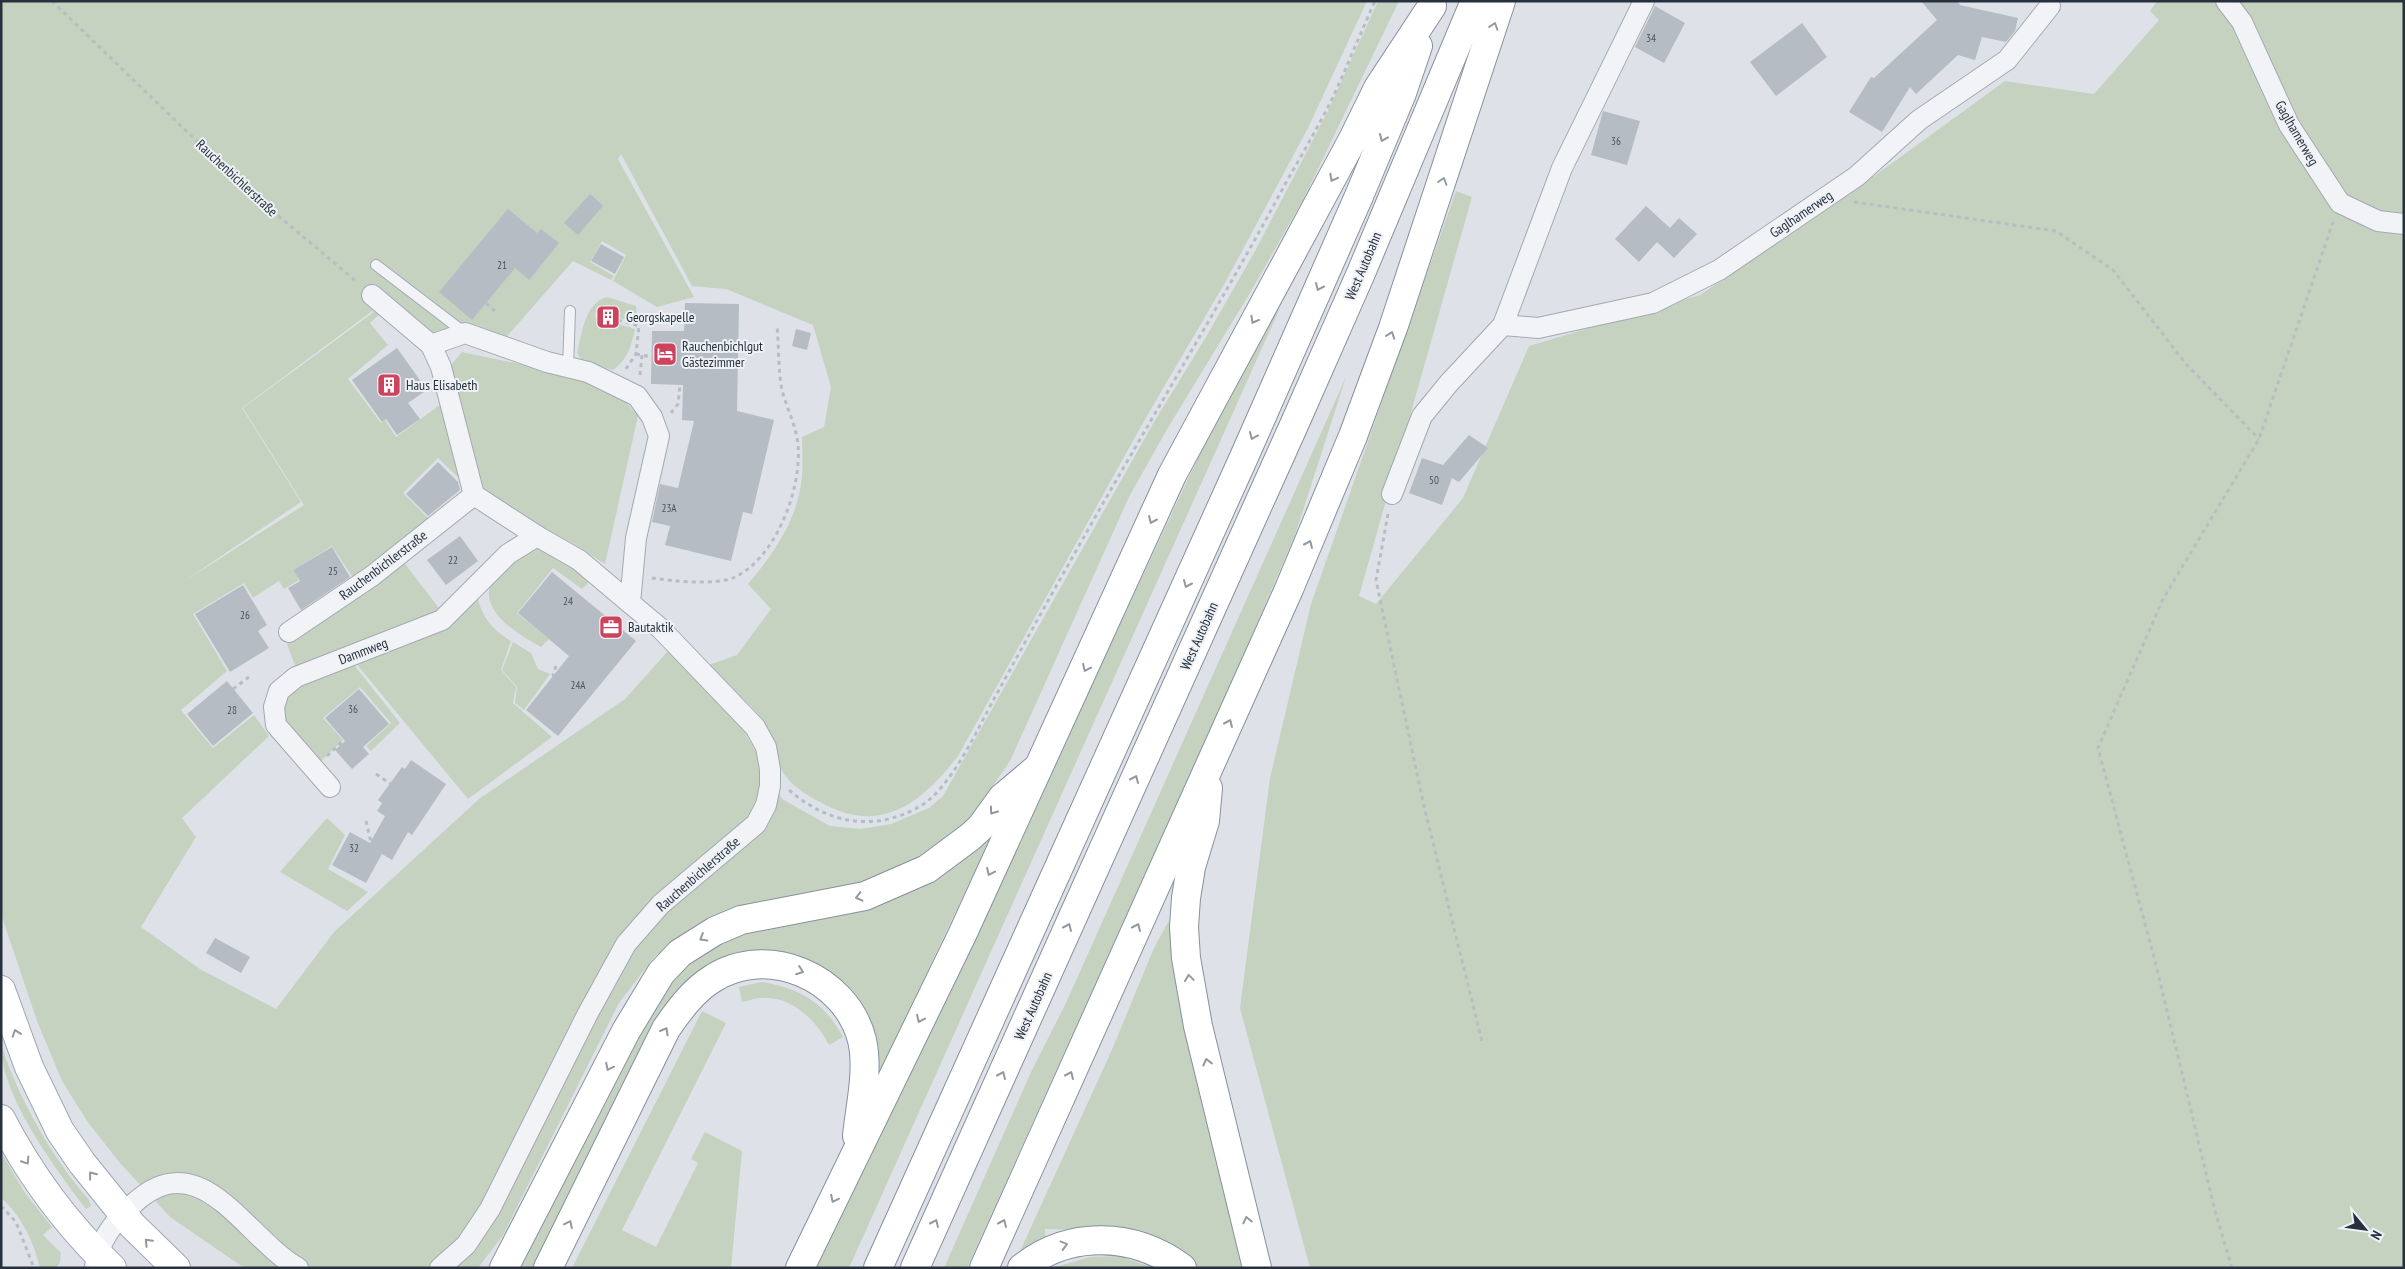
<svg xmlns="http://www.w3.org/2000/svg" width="2405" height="1269" font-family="'PT Sans Narrow',sans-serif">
<rect width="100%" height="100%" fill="#dee2e8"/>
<g fill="#c5d2bf">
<path d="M1,1h1366l-59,127 -82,153 -82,140 -186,335c-37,48 -78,80 -138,46 -12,-6 -29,-17 -36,-28 -6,-7 -6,-20 -8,-29 -3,-9 -10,-19 -15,-27 -12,-17 -39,-37 -55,-52l31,-11 34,-46 -23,-25c26,-31 51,-66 54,-109 1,-12 0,-25 0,-38l22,-10 7,-40 -18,-62 -87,-36 -34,-3 -71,-132 -3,5 76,138 -37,10 -44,-26 13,-26 -24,-14 -12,21 24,14 -3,4 -38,-19 -70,80 -69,-3 -47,-38 -145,108 59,94 -118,80 121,-77 -61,-97 135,-99 3,4 -11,10 18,22 -40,34 33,44 4,-3 11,17 49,-36 21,84 -28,-27 -35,35 30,30 -79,56 -22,-33 -39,24 6,10 -15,9 -5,-8 -26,17 -9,-15 -51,31 34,57 -46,39 32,38 41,-33 15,21 -87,82 14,19 -55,90 59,42 76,40 58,-77 145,-133 146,-100 43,-48 71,71 43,77 48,27 31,3 30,-5 38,-16 14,-12 211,-374 52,-85 48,-84 74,-142 50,-110h21l-95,197 -54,95 -84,138 -37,66 -119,264 -40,58 -63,46 -52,19 -60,11 -72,17 -68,44 -36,47 -116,232 -25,33h-233l-5,-3 -70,-48 -50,-54 -33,-42 -25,-40 -25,-60 -36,-107z"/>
<path d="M2157,1h247v1267h-1094l-70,-260 30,-230 41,-174 145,-413 16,6 -113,399 17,8 87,-106 66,-152 171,-51 162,-110 143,-104 89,13 65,-74 -9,-9z"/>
<path d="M607,297l29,9 1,16 -18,-4 2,-6 -17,-5 -8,4 -1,5 4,6 17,5 2,-3 17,5c-4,18 -7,30 -22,41l-31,-9 -5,-8c5,-20 8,-50 30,-56z"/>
<path d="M1280,308l-431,960h-35l150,-310 239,-511 43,-81 26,-48z"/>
<path d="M462,352l111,23 50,24 15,17 -33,148 -31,-20 -76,-41 -14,-11 -6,-13 -28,-105 2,-10z"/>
<path d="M1346,377l-51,158 -58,135 -270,598h-23l88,-198 34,-67z"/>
<path d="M535,547l24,8 33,24 -10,10 -29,-21 -36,45 32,26 -8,8c-34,-18 -78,-49 -33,-85 8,-6 19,-10 27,-15z"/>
<path d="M402,560l40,52 -145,59 -10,-27z"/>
<path d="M478,599c4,19 17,33 33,42l-10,29 15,17 -3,16 39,34 -84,62 -114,-138 104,-46z"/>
<path d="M513,642l18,11 7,16 12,5 -26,36 -9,-7 2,-16 -15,-17z"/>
<path d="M351,661l49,62 -29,28 -5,-5 25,-23 -31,-36 -37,31 20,22 -23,22 -38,-42 5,-28z"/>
<path d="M327,818l18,17 -17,34 40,23 -21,19 -67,-39z"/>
<path d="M993,833l-112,236 -3,1 -60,-101 -118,8 -162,291h-20c26,-53 53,-106 80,-158 24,-47 59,-128 102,-157 47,-30 108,-28 160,-43 53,-14 90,-44 133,-77z"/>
<path d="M1176,913l70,355h-48l-5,-4 -81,-33 -67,-2 1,15 -30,16 95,-208 43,-104 13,-24z"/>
<path d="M762,982c39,7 62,20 81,55l-14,8c-12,-24 -38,-50 -68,-47 -6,0 -13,3 -19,4l-3,-15z"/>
<path d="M702,1011l24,12 -104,207 34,17 42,-84 -7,-4 14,-27 37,19 -11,117h-159z"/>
<path d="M1,1045c19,56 50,111 88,155l2,6 -5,3c-31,-41 -85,-113 -85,-164z"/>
<path d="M1,1152l24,41 27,34 -9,8 18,18 -1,9 -4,6h-16c-6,-26 -19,-53 -39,-70z"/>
<path d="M1119,1256l35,12h-102l38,-11z"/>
</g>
<g fill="#b5bcc4">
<path d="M1921,1h36l3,4 58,13 -3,13 -9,11 -24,-5 -7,23 -17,-5 -42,39 -6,-7 -28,45 -33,-20 22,-35 3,1 63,-58z"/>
<path d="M1655,6l30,17 -21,40 -29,-16z"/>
<path d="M1802,23l25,34 -51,39 -26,-34z"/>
<path d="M1603,111l37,10 -13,44 -36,-10z"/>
<path d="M590,194l13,12 -25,29 -14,-12z"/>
<path d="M1646,206l24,22 9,-10 18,16 -23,24 -17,-16 -18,20 -24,-23z"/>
<path d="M508,209l29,24 4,-4 18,14 -30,37 -14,-12 -43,52 -33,-28z"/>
<path d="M601,244l23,13 -9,17 -24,-13z"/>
<path d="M685,303l54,1 -2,107 37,9 -22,94 -9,-2 -12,49 -66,-16 5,-19 -18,-4 8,-38 18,4 16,-67 -12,-1 1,-35 -32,-1 1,-53h32z"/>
<path d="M796,329l15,4 -4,17 -15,-4z"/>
<path d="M397,348l30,42 -19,13 12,16 -23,16 -11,-16 -4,3 -30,-42z"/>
<path d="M1469,435l19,13 -29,34 -7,-4 -10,27 -33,-12 13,-35 21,7z"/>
<path d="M438,462l20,20 2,8 -32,26 -22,-22z"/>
<path d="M460,536l18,25 -32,24 -19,-25z"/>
<path d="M332,547l18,30 -49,33 -13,-22 12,-7 -7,-11z"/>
<path d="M552,572l84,69 -78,95 -32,-26 43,-54 -51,-43z"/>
<path d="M243,585l24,40 -9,6 11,17 -39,24 -35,-58z"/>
<path d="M227,681l26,32 -40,33 -26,-32z"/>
<path d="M359,689l30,35 -26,23 6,7 -17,15 -17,-19 10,-9 -20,-23z"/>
<path d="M411,760l35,24 -34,51 -4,-3 -16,28 -10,-6 -16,29 -34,-18 18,-33 20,11 15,-27 -8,-5 5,-8 -4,-3 24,-33 3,2z"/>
<path d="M215,938l35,19 -9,16 -35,-20z"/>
</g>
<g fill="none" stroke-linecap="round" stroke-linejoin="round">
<g stroke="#a3a9b2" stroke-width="12">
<g id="lane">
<path d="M376,265l89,68"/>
<path d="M568,368l2,-57"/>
</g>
</g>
<g stroke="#a3a9b2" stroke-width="22">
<g id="street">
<path d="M2226,1l16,21 47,103 51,78 38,18 26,3"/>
<path d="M372,295l59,50 34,-12 82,29 41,10 49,24 15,21 7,19 -23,102 -6,65 30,25 95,99 11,20 4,22v17l-4,19 -10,19 -95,80 -35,40 -39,71 -97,194 -24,36 -26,23"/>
<path d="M1503,325l35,3 115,-25 66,-33 138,-94 62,-56 88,-60 43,-54"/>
<path d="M431,345l10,22 33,128 63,41 42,24 51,43"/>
<path d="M1392,494l30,-78 27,-33 54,-58 59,-157 82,-167"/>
<path d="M289,632l83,-56 102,-81"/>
<path d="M330,787l-54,-62 -2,-18 5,-16 17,-14 146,-57 66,-66 29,-18"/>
<path d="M95,1266c4,-24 19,-45 37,-61 68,-65 111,31 166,63"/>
</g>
</g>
<g stroke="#9ea7b3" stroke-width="30">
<g id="primary">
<path d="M1,990l28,77 31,64 22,32 50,62 44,43"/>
<path d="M1,1119c28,54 67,107 111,149"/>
</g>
</g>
<g stroke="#86909e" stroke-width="30">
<g id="highway">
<path d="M1208,788l-3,33 -14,46 -5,31 -2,29 2,31 12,68 59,242"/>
<path d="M504,1268l122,-237 35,-58 19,-20 35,-22 26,-11 124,-24 62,-27 43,-32 11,-10 21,-29 32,-27"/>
<path d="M548,1268l118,-239c13,-19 27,-38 46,-50 55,-36 134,-2 150,61 7,31 -2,65 -5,96"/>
<path d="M800,1268l162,-333 210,-460 181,-336 25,-51 54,-82"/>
<path d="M878,1268l366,-811 115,-261 43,-103 16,-47"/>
<path d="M915,1268l379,-843 67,-152 114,-272"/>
<path d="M984,1268l305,-679 64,-153 40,-108 108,-327"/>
<path d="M1022,1268c47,-38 112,-36 160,0"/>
</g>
</g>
<g stroke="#b8bdc2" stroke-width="3" stroke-dasharray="4 4" stroke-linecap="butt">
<path d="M52,1l192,186 113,95"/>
<path d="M1854,202l202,29 57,39 73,94 73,75"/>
<path d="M486,303l9,8"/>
<path d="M618,320l21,6 -3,28 -11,16"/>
<path d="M636,354l16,3"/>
<path d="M640,375l2,-20"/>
<path d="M671,413l7,-9 2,-19"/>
<path d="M1388,514l-12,66 47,222 59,240"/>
<path d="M652,578c21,3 63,8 83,-1 41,-19 67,-89 63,-132 -2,-20 -11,-36 -16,-55 -4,-20 -3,-43 -5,-64"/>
<path d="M556,666l-3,9 6,7"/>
<path d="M233,689l16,-12"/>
<path d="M327,756l17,-16"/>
<path d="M376,774l18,12"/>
<path d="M789,790c39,34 87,43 133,15 30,-19 55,-75 72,-106 24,-44 48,-88 73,-132 68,-122 141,-241 208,-364 19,-36 41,-71 59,-108 14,-31 27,-63 41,-94"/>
<path d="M366,821l5,21"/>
<path d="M1,1206l15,16 18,46"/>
<path d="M2232,1268l-17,-57 -59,-246 -58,-217 65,-149 96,-160 74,-217"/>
</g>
<use href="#lane" stroke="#f1f3f6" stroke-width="10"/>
<use href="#street" stroke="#f1f3f6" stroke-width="20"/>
<use href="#primary" stroke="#fff" stroke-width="28"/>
<use href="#highway" stroke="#fff" stroke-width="28"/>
</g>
<defs><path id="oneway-chevron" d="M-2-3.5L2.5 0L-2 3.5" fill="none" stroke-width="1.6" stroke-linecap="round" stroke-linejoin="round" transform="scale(1.25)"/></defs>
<g stroke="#93989e">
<use href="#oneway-chevron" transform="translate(1494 26) rotate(-72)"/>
<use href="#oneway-chevron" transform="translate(1383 138) rotate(113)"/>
<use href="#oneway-chevron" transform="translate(1333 178) rotate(118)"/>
<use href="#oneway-chevron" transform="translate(1443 181) rotate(-72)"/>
<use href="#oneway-chevron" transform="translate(1319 287) rotate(114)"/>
<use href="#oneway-chevron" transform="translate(1254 320) rotate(119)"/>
<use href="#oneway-chevron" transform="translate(1391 335) rotate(-70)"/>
<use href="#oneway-chevron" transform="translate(1253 436) rotate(113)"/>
<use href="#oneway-chevron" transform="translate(1152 520) rotate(114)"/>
<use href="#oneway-chevron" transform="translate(1309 544) rotate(-66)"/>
<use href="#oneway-chevron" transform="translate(1187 584) rotate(114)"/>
<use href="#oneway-chevron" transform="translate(1086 668) rotate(115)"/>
<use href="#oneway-chevron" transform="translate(1229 723) rotate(-66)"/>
<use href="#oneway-chevron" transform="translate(1135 779) rotate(-66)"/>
<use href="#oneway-chevron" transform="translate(993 811) rotate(126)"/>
<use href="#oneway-chevron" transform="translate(990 872) rotate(115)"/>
<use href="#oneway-chevron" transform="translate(859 897) rotate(166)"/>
<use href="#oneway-chevron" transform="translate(1068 927) rotate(-66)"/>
<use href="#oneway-chevron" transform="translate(1137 927) rotate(-66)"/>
<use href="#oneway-chevron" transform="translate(703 938) rotate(149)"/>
<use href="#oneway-chevron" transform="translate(800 971) rotate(20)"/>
<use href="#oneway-chevron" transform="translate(1189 978) rotate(-98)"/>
<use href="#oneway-chevron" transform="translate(920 1019) rotate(115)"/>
<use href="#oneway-chevron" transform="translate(665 1031) rotate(-60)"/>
<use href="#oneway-chevron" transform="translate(16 1033) rotate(-109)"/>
<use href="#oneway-chevron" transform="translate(1207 1062) rotate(-104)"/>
<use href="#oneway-chevron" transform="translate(609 1067) rotate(116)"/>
<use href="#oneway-chevron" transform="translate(1002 1075) rotate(-66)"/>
<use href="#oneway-chevron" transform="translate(1070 1075) rotate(-66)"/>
<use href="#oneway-chevron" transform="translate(26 1161) rotate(57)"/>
<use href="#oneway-chevron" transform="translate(92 1175) rotate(-128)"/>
<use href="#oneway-chevron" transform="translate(834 1199) rotate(116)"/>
<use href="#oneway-chevron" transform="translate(1247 1220) rotate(-103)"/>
<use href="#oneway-chevron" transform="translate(935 1223) rotate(-66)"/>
<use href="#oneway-chevron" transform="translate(1003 1223) rotate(-66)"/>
<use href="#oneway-chevron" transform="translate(569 1224) rotate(-64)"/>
<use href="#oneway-chevron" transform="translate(148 1242) rotate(-134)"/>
<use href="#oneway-chevron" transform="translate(1064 1245) rotate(-15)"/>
</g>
<defs>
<g id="building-square" transform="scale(1.25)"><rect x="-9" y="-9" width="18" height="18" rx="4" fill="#cd435d" stroke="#eef1f5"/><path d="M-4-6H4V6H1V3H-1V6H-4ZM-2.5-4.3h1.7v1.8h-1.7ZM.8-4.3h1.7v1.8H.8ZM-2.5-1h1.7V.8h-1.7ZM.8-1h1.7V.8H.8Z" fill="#fff"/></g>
<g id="hotel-square" transform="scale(1.25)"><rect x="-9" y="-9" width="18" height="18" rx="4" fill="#cd435d" stroke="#eef1f5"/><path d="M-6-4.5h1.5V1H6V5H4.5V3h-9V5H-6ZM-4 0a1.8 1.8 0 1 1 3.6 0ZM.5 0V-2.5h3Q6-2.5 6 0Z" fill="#fff"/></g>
<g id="office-square" transform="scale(1.25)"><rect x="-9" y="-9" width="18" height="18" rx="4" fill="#cd435d" stroke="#eef1f5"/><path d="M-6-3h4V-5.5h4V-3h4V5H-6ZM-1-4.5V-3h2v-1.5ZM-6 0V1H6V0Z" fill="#fff"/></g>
</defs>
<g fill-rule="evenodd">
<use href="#building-square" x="608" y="317"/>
<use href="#hotel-square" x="665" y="354"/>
<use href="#building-square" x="389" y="385"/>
<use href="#office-square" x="611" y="627"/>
</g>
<g text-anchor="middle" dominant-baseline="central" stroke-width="4" stroke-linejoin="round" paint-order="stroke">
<g font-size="11" fill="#4a5460">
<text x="1651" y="38">34</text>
<text x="1616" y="141">36</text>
<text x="502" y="265">21</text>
<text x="1434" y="480">50</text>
<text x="669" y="508">23A</text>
<text x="453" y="560">22</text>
<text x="333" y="571">25</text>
<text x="568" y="601">24</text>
<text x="245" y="615">26</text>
<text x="578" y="685">24A</text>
<text x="353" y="709">36</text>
<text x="232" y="710">28</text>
<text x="354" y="848">32</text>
</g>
<g font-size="14" fill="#27313e" stroke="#eef1f5">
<text transform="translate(2297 133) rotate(60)">Gaglhamerweg</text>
<text transform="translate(237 178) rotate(43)">Rauchenbichlerstraße</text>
<text transform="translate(1801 214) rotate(-34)">Gaglhamerweg</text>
<text transform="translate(1363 266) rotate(-67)">West Autobahn</text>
<text transform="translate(383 565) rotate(-37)">Rauchenbichlerstraße</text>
<text transform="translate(1199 636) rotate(-66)">West Autobahn</text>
<text transform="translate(363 651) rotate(-21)">Dammweg</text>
<text transform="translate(698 874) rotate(-41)">Rauchenbichlerstraße</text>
<text transform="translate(1033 1006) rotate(-66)">West Autobahn</text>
</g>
<g font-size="14" fill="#27313e" stroke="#eef1f5" text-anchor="start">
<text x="626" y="317">Georgskapelle</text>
<text x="682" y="346">Rauchenbichlgut<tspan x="682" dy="16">Gästezimmer</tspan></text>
<text x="406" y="385">Haus Elisabeth</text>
<text x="628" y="627">Bautaktik</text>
</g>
</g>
<rect width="2405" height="1269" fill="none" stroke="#27313e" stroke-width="5"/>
<g transform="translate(2365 1229) rotate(119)" stroke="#eef1f5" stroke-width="4" paint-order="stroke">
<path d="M0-4L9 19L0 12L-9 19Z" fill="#27313e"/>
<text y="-8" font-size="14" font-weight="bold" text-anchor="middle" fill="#27313e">N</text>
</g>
</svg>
